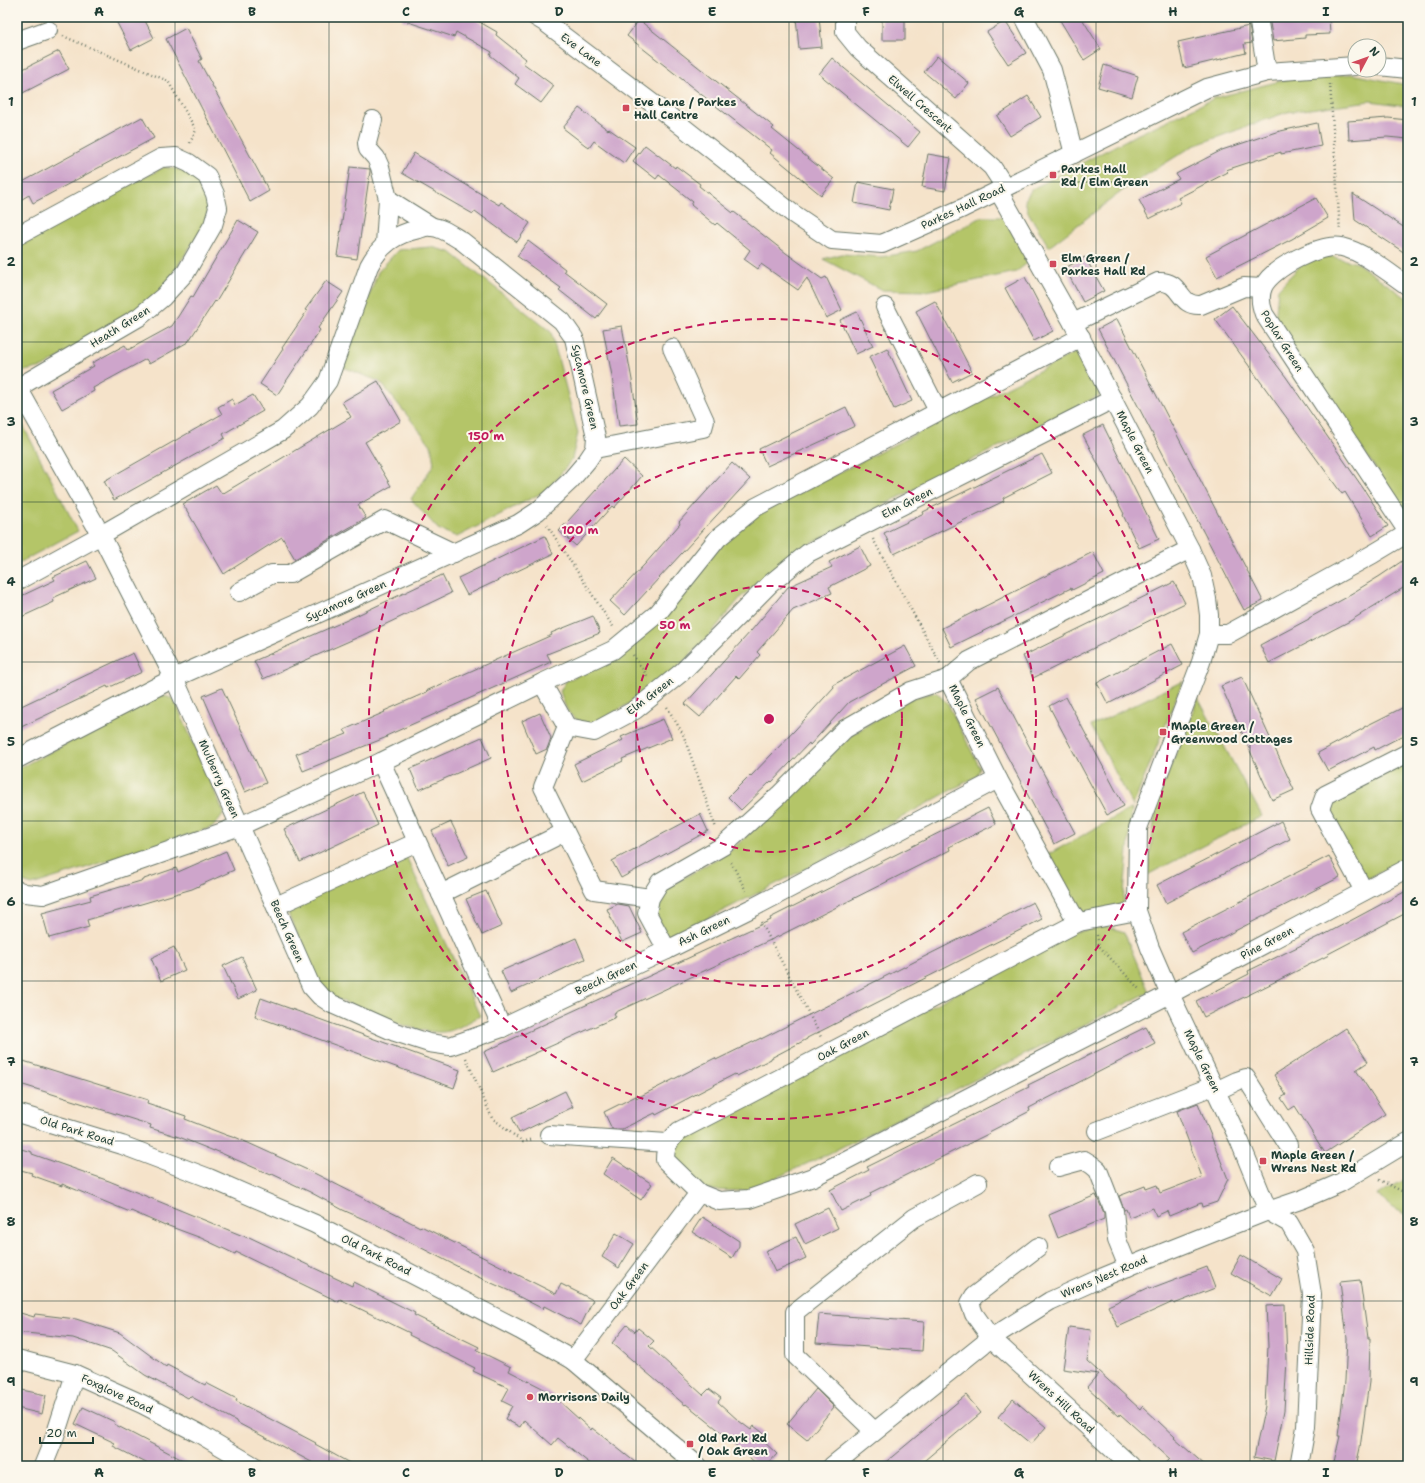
<svg xmlns="http://www.w3.org/2000/svg" width="1425" height="1483" font-family="'Shantell Sans',sans-serif">
<rect width="100%" height="100%" fill="#fbf7ec"/>
<filter id="ink" filterUnits="userSpaceOnUse"><feTurbulence type="fractalNoise" baseFrequency=".025" numOctaves="2"/><feDisplacementMap in="SourceGraphic" scale="8" xChannelSelector="R" yChannelSelector="G"/><feConvolveMatrix kernelMatrix="1 2 1 2 8 2 1 2 1" color-interpolation-filters="sRGB"/></filter>
<filter id="wash" filterUnits="userSpaceOnUse"><feTurbulence type="fractalNoise" baseFrequency=".012" numOctaves="4" result="noise"/><feDisplacementMap in="SourceGraphic" scale="16" xChannelSelector="R" yChannelSelector="G"/><feGaussianBlur stdDeviation="0.9" result="paint"/><feColorMatrix in="noise" values="0 0 0 0 0 0 0 0 0 0 0 0 0 0 0 0 0 1.4 0 .05"/><feComposite in="paint" operator="in"/></filter>
<g filter="url(#wash)">
<rect width="100%" height="100%" fill="#f5e3ca"/>
<g fill="#b4c568" stroke="#6a814e">
<path d="M1351,74l57,11v21l-38,-5 -83,11 -94,34 -63,39 -81,62 -21,-35 -3,-12 7,-11 100,-52 83,-39 69,-18z"/>
<path d="M164,167l18,3 18,9 11,22 -7,25 -40,61 -28,25 -93,55 -19,4 -7,-12v-115z"/>
<path d="M982,217h22l26,44 -14,11 -90,19 -44,-1 -59,-31 19,-5 39,3 36,-6z"/>
<path d="M431,247l19,5 101,80 27,101 -6,26 -23,30 -92,48 -19,-8 -27,-30 23,-35 -3,-19 -49,-61 -4,-3 -35,-14 35,-95 20,-22z"/>
<path d="M1325,255l32,8 51,36v213l-7,-7 -126,-182 3,-34 24,-25z"/>
<path d="M1078,351l22,44 -248,126 -63,35 -48,41 -35,42 -48,48 -66,38c-23,-6 -25,-12 -32,-34l6,-10 54,-26 93,-103 45,-38z"/>
<path d="M17,414l61,117 -61,33z"/>
<path d="M1183,681l-50,125 -42,-80z"/>
<path d="M936,692l12,12 32,64 -3,8 -144,79 -166,84 -12,-24 8,-25 70,-41 117,-113 58,-37z"/>
<path d="M161,695l13,4 50,114 -11,14 -181,58 -15,-5v-111z"/>
<path d="M1198,698l64,118 -115,59 10,-74z"/>
<path d="M1408,760v98l-41,21 -40,-66 1,-12z"/>
<path d="M1132,808l-9,95 -19,9 -26,1 -31,-58z"/>
<path d="M405,854l75,162c-10,5 -20,12 -31,15 -28,8 -98,-27 -126,-38l-38,-87z"/>
<path d="M1106,926l18,6 25,60 -321,162 -81,37 -40,-1 -29,-24 -4,-15 6,-13 391,-205z"/>
<path d="M1408,1178v38l-18,-10 -13,-11c11,-7 21,-11 31,-17z"/>
</g>
<g id="blocks">
<g fill="#cea5cb">
<path d="M114,17h29l11,21 -23,12z"/>
<path d="M402,17h69l26,15 -1,3 30,24 -3,4 31,23 -13,17 -26,-19 4,-6 -29,-23 2,-3 -36,-20 -2,5 -52,-17z"/>
<path d="M796,17h23l3,30 -23,2z"/>
<rect x="882" y="17" width="23" height="23"/>
<path d="M1058,17h23l20,32 -17,11z"/>
<path d="M1269,17h60l1,17 -25,1v3l-32,3z"/>
<path d="M639,20l135,107 -2,2 62,50 -13,16 -51,-42 2,-3 -145,-114z"/>
<path d="M1005,21l21,32 -18,11 -21,-32z"/>
<path d="M1249,26l3,17 -8,1 2,9 -62,15 -6,-26z"/>
<path d="M186,28l16,31 -3,2 70,130 -19,11 -84,-163z"/>
<path d="M59,51l10,18 -52,27v-24z"/>
<path d="M937,56l32,27 -13,16 -32,-27z"/>
<path d="M832,58l88,74 -12,15 -89,-73z"/>
<path d="M1104,65l34,11 -6,21 -34,-10z"/>
<path d="M1028,96l13,21 -31,19 -13,-20z"/>
<path d="M579,108l29,22 1,-1 26,18 -11,16 -30,-22 -5,7 -26,-20z"/>
<path d="M142,117l12,21 -121,65 -4,-8 -12,7v-17z"/>
<path d="M1388,118l20,2v19l-21,-2 -38,3 -1,-19z"/>
<path d="M1317,123l4,23 -40,8v-2l-55,18 2,2 -50,26 3,5 -32,16 -10,-19 40,-21 -3,-5 46,-24 54,-18z"/>
<path d="M645,145l30,23 1,-2 24,18 -1,2 34,27 1,-1 52,41 36,26 4,-2 16,33 -16,8 -19,-40 -9,12 -37,-26 -3,5 -14,-10 6,-9 -33,-27 -2,2 -24,-20 2,-3 -34,-27 -3,4 -23,-18z"/>
<path d="M414,153l85,52 2,-3 29,21 -13,19 -42,-31 -2,3 -71,-41z"/>
<path d="M928,154l23,4 -6,33 -23,-4z"/>
<path d="M350,167l20,2v2l-13,88 -20,-3z"/>
<path d="M858,182l35,7 -4,21 -35,-7z"/>
<path d="M1353,194l55,36v25l-53,-35z"/>
<path d="M1316,198l12,20 -36,21 -75,38 -11,-21z"/>
<path d="M238,220l20,12 -42,70 -1,-1 -27,41 -39,22 -3,-5 -53,29 1,3 -32,18 -11,-19 43,-24 -2,-3 33,-18 3,5 44,-24 19,-30 2,1z"/>
<path d="M528,241l37,28 -1,2 43,33 -11,15 -37,-29 2,-2 -44,-32z"/>
<path d="M1085,257l19,34 -21,11 -18,-34z"/>
<path d="M1025,277l28,54 -19,10 -29,-53z"/>
<path d="M326,281l17,11 -25,36 2,2 -43,65 -17,-11 23,-35 -1,-1 25,-37 -2,-1z"/>
<path d="M935,301l37,71 -20,10 -36,-71z"/>
<path d="M1232,306l54,71 77,111 25,38 -16,10 -27,-44 -3,2 -127,-175z"/>
<path d="M857,312l16,34 -17,8 -16,-34z"/>
<path d="M1117,319l146,282 -19,9 -146,-281z"/>
<path d="M622,326l10,54 6,44 -19,2 -7,-50 -9,-47z"/>
<path d="M887,348l25,53 -18,8 -25,-52z"/>
<path d="M378,381l23,40 -36,21 26,44 -33,19 8,13 -71,41 -13,-22 -58,37 -41,-70 33,-19 6,9 129,-77 -9,-15z"/>
<path d="M253,395l10,16 -40,23 2,4 -111,62 -10,-19 118,-67 -4,-7 14,-8 3,6z"/>
<path d="M846,407l9,19 -88,40 -8,-17z"/>
<path d="M1103,425l56,114 -20,9 -16,-33 1,-1 -41,-79z"/>
<path d="M1042,454l10,19 -49,25 1,3 -110,53 -10,-21 40,-19 -1,-2z"/>
<path d="M624,459l18,17 -28,32 -2,-2 -36,40 -17,-15z"/>
<path d="M732,463l18,16 -125,136 -15,-14 35,-37 35,-40 -1,-2z"/>
<path d="M545,536l8,18 -86,41 -9,-17z"/>
<path d="M860,546l10,20 -41,21 3,6 -39,17 -36,42 3,3 -21,24 -3,-3 -36,41 -15,-13 66,-73 37,-44 44,-20 -3,-5z"/>
<path d="M1093,552l11,22 -32,16 -1,-2 -120,59 -9,-19z"/>
<path d="M1408,557v28l-58,36 -81,42 -9,-18 49,-26v-1l40,-22v-1l31,-19z"/>
<path d="M87,561l9,17 -43,20 1,4 -37,17v-21l38,-18 -2,-3z"/>
<path d="M442,575l9,18 -88,42 -100,44 -9,-18 91,-40z"/>
<path d="M1174,582l11,21 -152,75 -10,-22z"/>
<path d="M593,616l7,17 -53,21 4,8 -125,56 -40,18 1,1 -84,34 -7,-17 51,-20 -3,-4 41,-18 -1,-1 43,-19 -1,-1 126,-56 -1,-2z"/>
<path d="M1172,644l11,21 -75,39 -11,-21z"/>
<path d="M905,646l11,20 -67,36 -39,43 -1,-2 -37,39 -1,-1 -30,29 -13,-13 22,-22 1,1 44,-46 39,-43 -1,-2z"/>
<path d="M133,653l9,19 -34,16 -1,-2 -90,43v-21z"/>
<path d="M1242,677l52,113 -22,10 -51,-114z"/>
<path d="M998,687l77,146 -21,11 -78,-146z"/>
<path d="M222,688l44,95 -21,9 -42,-96z"/>
<path d="M1066,697l58,109 -17,9 -58,-109z"/>
<path d="M1408,705v28l-33,17 -1,-3 -46,24 -10,-18 46,-25v-1z"/>
<path d="M540,713l11,25 -4,11 -11,5 -14,-33z"/>
<path d="M663,719l9,19 -50,21 1,2 -41,20 -8,-17 49,-24 -2,-3z"/>
<path d="M482,737l9,21 -72,32 -9,-21z"/>
<path d="M363,792l15,33 -78,37 -16,-33z"/>
<path d="M988,808l8,16 -47,23 1,3 -171,86 -165,77 2,4 -123,55 -9,-20 287,-132 -1,-2z"/>
<path d="M700,814l8,17 -87,47 -9,-17z"/>
<path d="M1281,821l9,18 -124,64 -9,-18z"/>
<path d="M451,822l17,35 -20,9 -16,-35z"/>
<path d="M226,851l8,19 -42,19 -105,31 2,7 -40,11 -7,-25 49,-13 -1,-4 54,-16v-1l32,-11 2,4z"/>
<path d="M1329,856l11,21 -148,76 -11,-21z"/>
<path d="M1408,890v22l-80,42 1,1 -125,62 -8,-16 53,-27 -1,-3 72,-35v1z"/>
<path d="M486,891l16,35 -20,9 -16,-36z"/>
<path d="M1033,902l9,17 -235,119v1l-36,19v1l-34,17 -2,-2 -79,41 -1,-2 -33,16h-10l-8,-17 32,-16 1,2 78,-40 1,2 45,-22v1z"/>
<path d="M618,904l11,2 13,27 -20,9 -15,-33z"/>
<path d="M576,938l9,21 -74,34 -10,-22z"/>
<path d="M174,947l11,23 -24,11 -10,-23z"/>
<path d="M242,957l15,33 -19,9 -15,-33z"/>
<path d="M261,998l199,72 -6,18 -199,-72z"/>
<path d="M1146,1027l9,16 -126,65 1,3 -41,21 1,1 -120,60 1,3 -30,15 -11,-21 39,-20 -2,-3 162,-80 -1,-2z"/>
<path d="M1346,1028l22,34 -12,8 29,44 -60,39 -30,-47 -6,4 -8,-12 5,-3 -12,-20z"/>
<path d="M17,1059l131,41 -1,3 39,13 -1,3 41,16 9,3v-1l79,36 106,54 1,-1 135,68 5,-10 32,16 -12,25 -37,-19 -1,3 -29,-15v-1l-38,-17 -99,-51 -34,-15 -33,-18 -38,-18 -1,1 -57,-25v1l-35,-14 -29,-9 1,-3 -134,-42z"/>
<path d="M565,1091l8,16 -54,26 -7,-16z"/>
<path d="M1198,1103l30,76 -11,23 -15,5 -1,-4 -32,13 -2,-5 -11,5 -3,-8 -24,9 -3,-8 -2,1 -5,-14 26,-10 1,3 11,-4 3,8 42,-16 -25,-66z"/>
<path d="M17,1148l15,4v2l77,27 139,57 1,-1 103,49 1,-4 62,31 -1,2 65,32 -2,3 34,17 -2,4 39,20 43,39 1,-2 48,38h-47l-35,-28 -6,7 -28,-25 -4,7 -15,-8 7,-13 -10,-5 7,-13 -36,-17 2,-3 -66,-33 1,-2 -70,-34 -1,3 -103,-50 -1,2 -34,-16 -35,-13 -1,1 -34,-15 -1,1 -68,-28v2l-31,-11 1,-2 -15,-4z"/>
<path d="M613,1158l39,26 -11,16 -38,-26z"/>
<path d="M1096,1195l8,18v6l-46,19 -9,-23z"/>
<path d="M828,1208l10,20 -33,16 -10,-20z"/>
<path d="M702,1217l37,24v5l-7,12 -40,-26z"/>
<path d="M616,1233l18,11 -15,24 -17,-11z"/>
<path d="M796,1237l10,21 -31,14 -10,-21z"/>
<path d="M1241,1255l41,24 -10,17 -41,-23z"/>
<path d="M1207,1267l8,21 -41,16 -1,-2 -55,25 -10,-21 41,-19v2z"/>
<path d="M1360,1280l8,58h2l-1,44 -9,66 -4,18h-23l7,-30h-2l7,-55 2,-43 -7,-56z"/>
<path d="M1285,1305l2,55 -3,50 -10,51 -20,-4 11,-51 3,-60 -2,-40z"/>
<path d="M17,1312l17,5 1,-3 41,5 44,14 46,34 1,-2 38,20 1,-2 31,16 -1,2 80,42 -1,1 40,22h-36l-83,-44v-1l-46,-25 -2,2 -43,-23 -33,-24 -39,-13 -56,-6z"/>
<path d="M819,1314l105,8 -2,29 -106,-8z"/>
<path d="M627,1325l8,7 3,-4 16,13 -5,5 54,49 6,-6 12,9 -3,4 21,19 12,9 3,-4 12,9 -4,5 15,14 -11,12h-7l-38,-34 -35,-28 -1,1 -73,-62z"/>
<path d="M1069,1327l22,3 -4,31 53,48 2,-3 33,31 -1,1 32,28h-43l7,-7 -50,-45 -1,2 -32,-29 11,-13 -35,-5z"/>
<path d="M17,1389l29,6 -4,19 -25,-6z"/>
<path d="M816,1389l18,18 -27,33 -20,-16z"/>
<path d="M966,1395l15,18 -43,36 -20,17h-37z"/>
<path d="M1013,1399l33,28 -15,17 -33,-27z"/>
<path d="M83,1407l32,15 -1,2 80,42h-42l-39,-20 2,-3 -40,-19z"/>
</g>
</g>
</g>
<g filter="url(#ink)">
<use href="#blocks" fill-opacity="0" stroke="#6a7768" stroke-width="1"/>
<g fill="none" stroke-linecap="round" stroke-linejoin="round">
<g stroke="#6a7768" stroke-width="20">
<g id="minor">
<path d="M536,17l10,6 114,86 132,104 40,27 50,4 81,-36 244,-120 60,-16 88,-6"/>
<path d="M845,17v15l13,16 134,119 13,20"/>
<path d="M1024,17l28,53 22,84"/>
<path d="M1258,17l9,55"/>
<path d="M17,41l31,-11"/>
<path d="M1379,66l29,3"/>
<path d="M373,120l-6,23 1,6 8,9 4,9 8,32 -3,45"/>
<path d="M998,190l75,133 117,226 12,27 5,23 2,16v19l-8,28 -63,166 -1,83 13,37 20,46 70,148 28,69"/>
<path d="M388,199l43,27"/>
<path d="M17,236l144,-78 15,-1 13,6 18,13 8,18 3,14 -5,17 -27,47 -23,25 -24,20 -122,71"/>
<path d="M1408,286c-19,-13 -44,-34 -66,-39 -21,-4 -71,21 -79,40 -4,9 -2,19 1,27l144,218"/>
<path d="M885,307l53,104"/>
<path d="M1073,323l85,-41c25,-2 19,25 43,23l43,-18 18,1"/>
<path d="M1081,337l-325,170 -38,31 -60,75 -45,37 -71,33 25,44 27,5 41,-22 47,-38 88,-88 38,-31 305,-154"/>
<path d="M17,386l84,149 73,143 344,-154 20,-13 32,-30 17,-20 8,-12 1,-12 -22,-99 -12,-17 -100,-80c-9,-5 -20,-14 -31,-14 -4,-1 -9,1 -12,2 -24,5 -39,16 -50,37l-41,115 -18,25 -27,24 -182,105 -84,46"/>
<path d="M595,449l108,-21 2,-7 -33,-73"/>
<path d="M239,592l33,-18h18l95,-54 69,33"/>
<path d="M1209,634h19l145,-80 35,-21"/>
<path d="M948,679l-37,12 -66,38 -66,66 -56,51 -63,36 -10,16 -3,15 20,37 87,-43 244,-128"/>
<path d="M542,683l-161,79 -141,64 71,160 9,10 12,8 63,28 34,11 21,3 52,-18 165,-78"/>
<path d="M567,727l-24,60 51,103 56,8"/>
<path d="M17,759l157,-81 66,148 -197,69 -18,-2 -8,-3"/>
<path d="M381,762l121,266"/>
<path d="M1364,891l-44,-82 5,-14 83,-42"/>
<path d="M441,894l124,-62"/>
<path d="M276,906l141,-64"/>
<path d="M1137,911l-58,11 -7,-9 -74,-134 -50,-100 21,-18 221,-112"/>
<path d="M1216,1091l21,-10 9,-3 42,67"/>
<path d="M17,1113l105,32 87,33 106,46 205,106 53,30 125,106"/>
<path d="M1097,1131l116,-45"/>
<path d="M549,1135l118,8"/>
<path d="M1058,1167l26,-7 8,5 6,5 16,41 3,29 11,27"/>
<path d="M699,1193l-34,-33c0,-15 4,-19 14,-29l400,-209"/>
<path d="M1268,1211l21,12 16,28 7,43 -6,133 -7,39"/>
<path d="M1038,1247l-64,49 -4,7 4,11 17,24 140,128"/>
<path d="M17,1359l58,15 67,30 56,29 56,33"/>
<path d="M573,1360l126,-167 20,8 30,-2 64,-22 357,-183 238,-126"/>
<path d="M874,1431l-79,-76v-43l119,-94 64,-35"/>
<path d="M43,1466l11,-27 21,-65"/>
<path d="M832,1466l159,-128 59,-37 51,-23 51,-21 116,-46 35,-12 37,-16 68,-41"/>
</g>
</g>
<g stroke="#6a7768" stroke-width="2.5" stroke-dasharray="1 3" stroke-linecap="butt">
<path d="M63,36l105,45 28,49 -7,15"/>
<path d="M1330,84l10,147"/>
<path d="M547,525l67,103"/>
<path d="M873,539l67,124"/>
<path d="M633,655l15,22"/>
<path d="M667,707l16,27 33,94"/>
<path d="M731,862l15,29"/>
<path d="M761,922l60,115"/>
<path d="M1097,935l2,11 41,44"/>
<path d="M466,1058l26,60 31,24 10,-3"/>
<path d="M1379,1180l29,14"/>
</g>
<use href="#minor" stroke="#fff" stroke-width="18"/>
</g>
</g>
<path fill="none" stroke="#1f3d34" stroke-width="1" stroke-opacity="0.55" d="M175,17v1449M329,17v1449M482,17v1449M636,17v1449M789,17v1449M943,17v1449M1096,17v1449M1250,17v1449M17,182h1391M17,342h1391M17,502h1391M17,662h1391M17,821h1391M17,981h1391M17,1141h1391M17,1301h1391"/>
<g fill="none" stroke="#c2185b" stroke-width="2" stroke-dasharray="7 5">
<circle cx="769" cy="719" r="133"/>
<circle cx="769" cy="719" r="267"/>
<circle cx="769" cy="719" r="400"/>
</g>
<g fill="#d1495b" stroke="#fbf7ec" stroke-width="1.5">
<rect x="622" y="104" width="8" height="8" rx="2"/>
<rect x="1049" y="171" width="8" height="8" rx="2"/>
<rect x="1049" y="260" width="8" height="8" rx="2"/>
<rect x="1159" y="728" width="8" height="8" rx="2"/>
<rect x="1259" y="1157" width="8" height="8" rx="2"/>
<circle cx="530" cy="1397" r="4"/>
<rect x="686" y="1440" width="8" height="8" rx="2"/>
</g>
<g text-anchor="middle" dominant-baseline="central" stroke-width="4" stroke-linejoin="round" paint-order="stroke">
<g font-size="11" fill="#1f3d34" stroke="#fbf7ec">
<text transform="translate(581 50) rotate(37)">Eve Lane</text>
<text transform="translate(920 104) rotate(41)">Elwell Crescent</text>
<text transform="translate(963 207) rotate(-25)">Parkes Hall Road</text>
<text transform="translate(120 327) rotate(-32)">Heath Green</text>
<text transform="translate(1282 341) rotate(58)">Poplar Green</text>
<text transform="translate(585 387) rotate(77)">Sycamore Green</text>
<text transform="translate(1135 442) rotate(63)">Maple Green</text>
<text transform="translate(907 503) rotate(-27)">Elm Green</text>
<text transform="translate(346 601) rotate(-24)">Sycamore Green</text>
<text transform="translate(650 696) rotate(-37)">Elm Green</text>
<text transform="translate(967 716) rotate(64)">Maple Green</text>
<text transform="translate(219 779) rotate(66)">Mulberry Green</text>
<text transform="translate(287 931) rotate(66)">Beech Green</text>
<text transform="translate(704 931) rotate(-26)">Ash Green</text>
<text transform="translate(1267 943) rotate(-28)">Pine Green</text>
<text transform="translate(606 978) rotate(-25)">Beech Green</text>
<text transform="translate(843 1045) rotate(-28)">Oak Green</text>
<text transform="translate(1202 1061) rotate(64)">Maple Green</text>
<text transform="translate(77 1131) rotate(17)">Old Park Road</text>
<text transform="translate(376 1255) rotate(27)">Old Park Road</text>
<text transform="translate(1104 1277) rotate(-23)">Wrens Nest Road</text>
<text transform="translate(629 1286) rotate(-53)">Oak Green</text>
<text transform="translate(1310 1330) rotate(-88)">Hillside Road</text>
<text transform="translate(117 1394) rotate(25)">Foxglove Road</text>
<text transform="translate(1061 1402) rotate(43)">Wrens Hill Road</text>
</g>
<g font-size="11" font-weight="bold" fill="#1f3d34" stroke="#fbf7ec" text-anchor="start">
<text x="634" y="102">Eve Lane / Parkes<tspan x="634" dy="13">Hall Centre</tspan></text>
<text x="1061" y="169">Parkes Hall<tspan x="1061" dy="13">Rd / Elm Green</tspan></text>
<text x="1061" y="258">Elm Green /<tspan x="1061" dy="13">Parkes Hall Rd</tspan></text>
<text x="1171" y="726">Maple Green /<tspan x="1171" dy="13">Greenwood Cottages</tspan></text>
<text x="1271" y="1155">Maple Green /<tspan x="1271" dy="13">Wrens Nest Rd</tspan></text>
<text x="538" y="1397">Morrisons Daily</text>
<text x="698" y="1438">Old Park Rd<tspan x="698" dy="13">/ Oak Green</tspan></text>
</g>
</g>
<circle cx="769" cy="719" r="6" fill="#c2185b" stroke="#fbf7ec" stroke-width="2"/>
<g font-size="12" text-anchor="middle" font-weight="bold" fill="#c2185b" stroke="#fbf7ec" stroke-width="4" stroke-linejoin="round" paint-order="stroke">
<text x="486" y="440">150 m</text>
<text x="580" y="534">100 m</text>
<text x="675" y="629">50 m</text>
</g>
<rect width="1425" height="1483" fill="none" stroke="#fbf7ec" stroke-width="44"/>
<g transform="translate(1367 58) rotate(49)"><circle r="19" fill="#fbf7ec" stroke="#a3ada2"/>
<path d="M0-3L7 15L0 10L-7 15Z" fill="#d1495b"/>
<text y="-6" font-size="11" font-weight="bold" text-anchor="middle" fill="#1f3d34">N</text>
</g>
<path d="M40 1437v6h53v-6" fill="none" stroke="#1f3d34" stroke-width="2"/>
<text x="46" y="1437" font-size="12" fill="#1f3d34" stroke="#fbf7ec" stroke-width="3" paint-order="stroke">20 m</text>
<rect x="22" y="22" width="1381" height="1439" fill="none" stroke="#1f3d34" stroke-width="1.5"/>
<g font-size="13" text-anchor="middle" font-weight="bold" fill="#1f3d34">
<text x="99" y="16">A</text>
<text x="252" y="16">B</text>
<text x="406" y="16">C</text>
<text x="559" y="16">D</text>
<text x="712" y="16">E</text>
<text x="866" y="16">F</text>
<text x="1019" y="16">G</text>
<text x="1173" y="16">H</text>
<text x="1326" y="16">I</text>
<text x="11" y="106">1</text>
<text x="1414" y="106">1</text>
<text x="11" y="266">2</text>
<text x="1414" y="266">2</text>
<text x="11" y="426">3</text>
<text x="1414" y="426">3</text>
<text x="11" y="586">4</text>
<text x="1414" y="586">4</text>
<text x="11" y="746">5</text>
<text x="1414" y="746">5</text>
<text x="11" y="906">6</text>
<text x="1414" y="906">6</text>
<text x="11" y="1066">7</text>
<text x="1414" y="1066">7</text>
<text x="11" y="1226">8</text>
<text x="1414" y="1226">8</text>
<text x="11" y="1386">9</text>
<text x="1414" y="1386">9</text>
<text x="99" y="1477">A</text>
<text x="252" y="1477">B</text>
<text x="406" y="1477">C</text>
<text x="559" y="1477">D</text>
<text x="712" y="1477">E</text>
<text x="866" y="1477">F</text>
<text x="1019" y="1477">G</text>
<text x="1173" y="1477">H</text>
<text x="1326" y="1477">I</text>
</g>
</svg>
